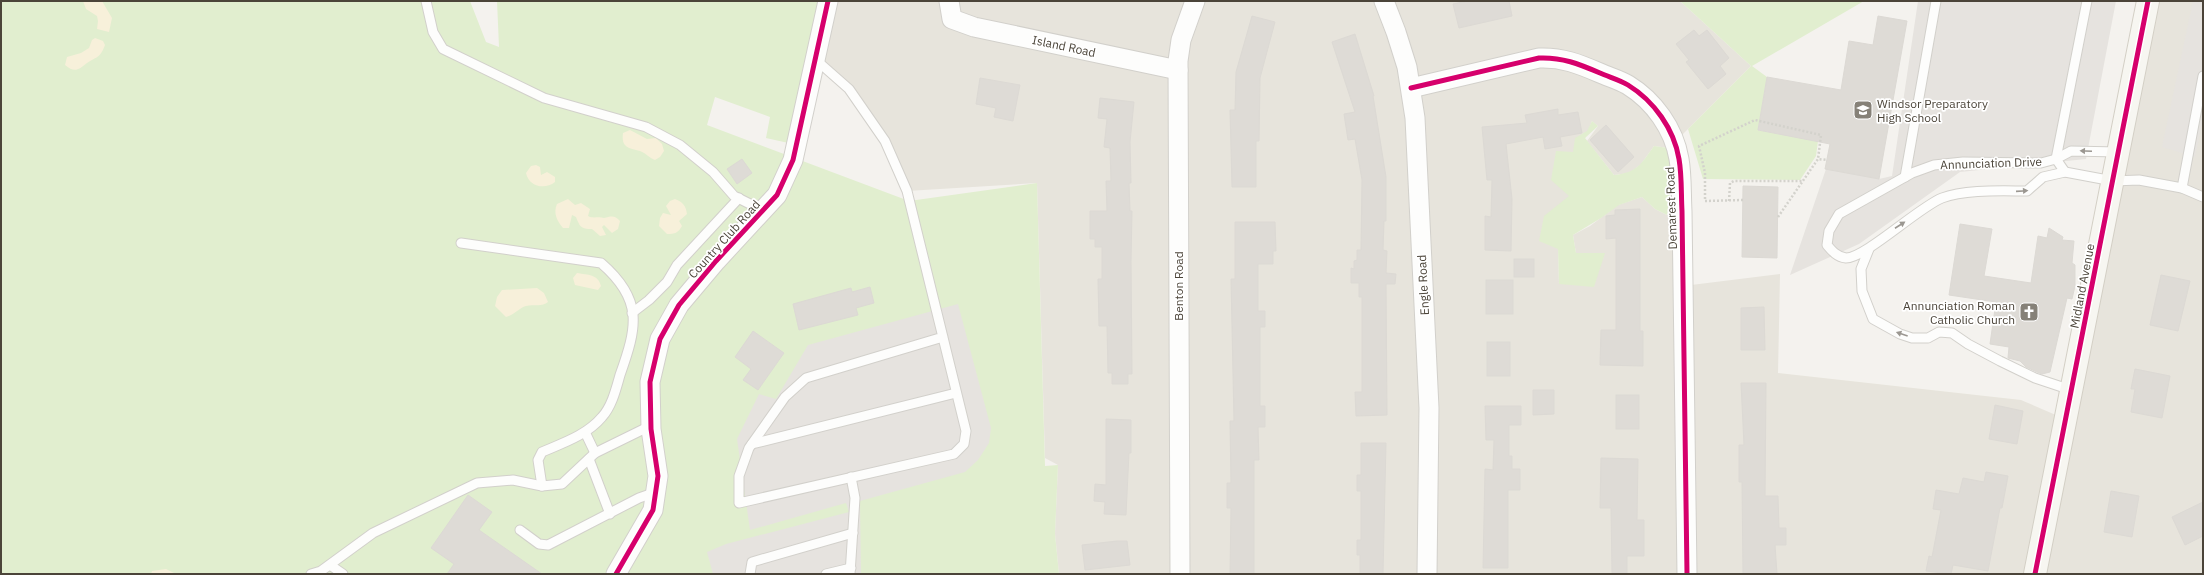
<svg xmlns="http://www.w3.org/2000/svg" width="2204" height="575" font-family="'IBM Plex Sans',sans-serif">
<rect width="100%" height="100%" fill="#f4f2ee"/>
<g fill="#e7e4dc">
<path d="M828,1h852l71,65 -82,82 -15,-2 -13,18 -11,9 -16,2 -27,-34 11,-15 -6,-5 -7,17 -16,58 -11,53 1,35 17,-31 -3,-18 17,-9 28,-21 24,-8 13,12 12,6 15,-4 1,75 97,-12 -2,99 243,27 44,19 -30,155h-976l-4,-40 3,-69 -13,-7 -8,-275 -130,8 -22,-50 -36,-52 -34,-30z"/>
<path d="M2148,1h55v573h-164z"/>
</g>
<g fill="#e1eecf">
<path d="M1,1h469l16,41 13,5 -2,-46h328l-32,143 -27,-6 4,-21 -55,-20 -8,28 202,76 128,-18 8,283 13,-1 -3,69 4,40h-1058z"/>
<path d="M1680,1h184l-112,65 15,11 -9,53 60,11 -2,15 -16,24 -97,-1 -15,-50 63,-63z"/>
<path d="M1592,121l6,5 -13,12 29,37c24,-3 26,-10 40,-29l15,2 2,36 -4,31 -12,-6 -13,-12 -23,8 -18,13 -28,17 3,18h29l-11,34 -35,-3 -1,-35 -19,-8 5,-25 25,-20 -18,-16 5,-29 17,1 2,-14 12,-7z"/>
</g>
<g fill="#f7f0da">
<path d="M83,1h19l10,17 -3,14 -12,-3 1,-8 -1,-5 -11,-7z"/>
<path d="M95,38l8,3 2,4c-5,13 -7,11 -18,18 -9,7 -12,10 -22,2l2,-8 14,-4 8,-5 3,-8z"/>
<path d="M630,130l17,9 9,-1 6,6 2,7 -4,6 -5,3c-6,-2 -9,-7 -15,-9 -11,-3 -19,-3 -17,-18z"/>
<path d="M536,165l4,2 1,8 6,-3 8,5v5c-10,8 -26,5 -29,-9l5,-7z"/>
<path d="M568,199l7,6 6,-2 9,6 -2,7c5,3 11,0 16,2 7,-2 11,-3 16,3l-2,8 -6,4 -8,-8 -2,2 4,8 -6,1 -8,-7c-11,0 -12,-2 -16,-12l-4,-2 -3,13h-6c-6,-7 -10,-15 -6,-24z"/>
<path d="M675,199c8,3 11,7 12,15l-8,7 3,5c-4,7 -7,8 -15,8l-8,-8 1,-8 3,-5 8,2 -5,-9 4,-5z"/>
<path d="M577,273c11,2 21,1 24,13l-3,4 -23,-5 -2,-7z"/>
<path d="M537,288l7,5 4,9c-6,5 -14,2 -22,4 -7,2 -12,9 -20,11l-11,-11 2,-9 5,-7z"/>
<path d="M166,569l10,5h-25l1,-3z"/>
</g>
<g fill="#e6e3df">
<path d="M1918,1h198l-30,158 -126,13 -101,72 -69,31 36,-106 53,10 13,-3z"/>
<path d="M2193,1h10v118l-8,38 -33,-10z"/>
<path d="M958,304l33,124 -2,15 -11,17 -13,12 -105,29 1,73h-148l-6,-22 19,-8 123,-32 -3,-9 -96,27 -13,-91 22,-45 17,5 32,-54z"/>
</g>
<g fill="#dedbd6" stroke="#dcd9d4">
<path d="M1467,1h42l3,15 -53,12 -6,-24z"/>
<path d="M1252,16l23,6 -15,56 -1,63h-3v46h-24l-2,-77h5l1,-38z"/>
<path d="M1878,16l29,5 -28,158 -54,-10 5,-25 -72,-14 9,-53 74,13 8,-49 24,4z"/>
<path d="M1694,30l5,6 8,-6 22,28 -9,8 6,8 -18,15 -22,-27 3,-2 -13,-16z"/>
<path d="M1355,34l19,62h-1l13,81v44h-2l-1,29 4,1 -1,22 10,1 -1,10h-9l1,131 -31,1 -1,-24h7v-95h-3v-14h-8v-15l3,1v-8l3,-1v-10h4l1,-70 -7,-41 -7,1 -4,-26 11,-2 -23,-70z"/>
<path d="M980,78l40,7 -7,36 -19,-4 2,-9 -20,-4z"/>
<path d="M1100,98l34,4 -4,40 1,41h-2l1,28h2l-1,51 1,112h-4v10h-16v-11h-4l-1,-47h-8l-1,-47h4v-32h-7v-8h-5v-28h17l-1,-30h5l-1,-33 -6,-1 3,-28 -9,-1z"/>
<path d="M1558,109v6l20,-3 4,21 -22,4 2,9 -17,3 -2,-12 -37,7 6,55 -1,52 -26,-1v-34l6,1 1,-37h-5l-5,-53 45,-4 -2,-8z"/>
<path d="M1606,125l28,32 -16,15 -28,-32z"/>
<path d="M742,159l10,14 -15,11 -10,-15z"/>
<path d="M1743,186l35,1 -1,71 -35,-1z"/>
<path d="M1640,209v122h3v35l-43,-1 1,-35h15v-92l-10,1v-23l9,-1v-5z"/>
<path d="M1235,222h40l1,29h-3v13h-15v47h7v16h-5v79h5v21h-7l1,33h-5v114h-24l1,-66h-4v-25h4l-1,-62h4l-3,-142h4z"/>
<path d="M1960,224l32,5 -8,47 47,7 7,-47 9,2 2,-10 14,9 -1,3 12,1 -2,22 3,2v21l-3,13 -5,-1 -17,74 -8,2 -5,-2 -11,-5 -6,-6 -12,-3 1,-11 -19,-3 6,-42 -47,-7z"/>
<rect x="1514" y="259" width="20" height="18"/>
<path d="M2161,275l29,6 -12,50 -28,-6z"/>
<rect x="1486" y="280" width="27" height="34"/>
<path d="M870,287l4,16 -18,5 2,7 -59,15 -6,-26 58,-16 1,4z"/>
<path d="M1764,307l1,43h-24v-42z"/>
<path d="M753,331l31,22 -26,37 -15,-10 8,-11 -16,-12z"/>
<rect x="1487" y="342" width="23" height="34"/>
<path d="M2135,369l35,7 -8,42 -31,-6 4,-23h-4z"/>
<path d="M1741,383h25l-1,113h13l1,32h7v17h-11l2,29h-34l-1,-92h-3v-37h5z"/>
<path d="M1533,390h21v24l-21,1z"/>
<rect x="1616" y="395" width="23" height="34"/>
<path d="M1995,405l28,6 -6,33 -28,-5z"/>
<path d="M1485,406h36v19h-12v31h3v13h8v21h-12v78h-25l2,-99 8,1 1,-30h-8z"/>
<path d="M1106,419l25,1v33h-2l-3,62 -22,-1 1,-12 -11,-1 1,-17 11,1z"/>
<path d="M1361,443h25l-3,131h-23v-19h-3v-15h4v-49h-4v-16h4z"/>
<path d="M1601,458l37,1 -1,61h7v36h-17v17h-15l-1,-65h-11z"/>
<path d="M1986,472l22,4 -6,32h-2l-12,63 -35,-6 -2,9 -25,-3 3,-15 3,1 9,-47 -8,-1 3,-19 23,4 4,-16 21,4z"/>
<path d="M2111,491l28,5 -7,41 -28,-5z"/>
<path d="M468,495l24,17 -13,18 63,44h-95l7,-10 -23,-16z"/>
<path d="M2203,502v34l-18,9 -13,-28z"/>
<path d="M1117,541h10l3,24 -45,5 -3,-25z"/>
</g>
<g fill="none" stroke-linecap="round" stroke-linejoin="round">
<g stroke="#d2d0cb" stroke-width="11">
<g id="lane">
<path d="M426,1l7,31 10,17 101,49 102,29 34,18 33,27 21,24 30,15"/>
<path d="M815,59l34,30 36,52 22,50 59,240 -2,13 -10,10 -215,49v-27l10,-28 36,-51 21,-19 137,-41"/>
<path d="M2118,152l-47,-1 -15,8 -15,4 -78,-1 -29,3 -22,8 -73,41 -10,17 -2,14c5,6 10,12 19,13 19,0 73,-51 96,-60 23,-9 61,-7 85,-7l16,-14 22,-5 48,9 26,-1 43,8 21,9"/>
<path d="M2065,172l-9,-13 31,-158"/>
<path d="M1905,177l31,-176"/>
<path d="M2182,188l21,-112"/>
<path d="M461,243l140,20c43,37 36,64 19,112 -4,14 -8,31 -18,42 -15,18 -39,26 -60,35l-4,8 4,26"/>
<path d="M1869,249l-8,20 1,22 11,28 27,15 12,4h16l11,-6 13,1 16,11 32,17 35,17 36,12"/>
<path d="M632,313l17,-13 18,-18 10,-17 62,-67"/>
<path d="M585,432l10,21"/>
<path d="M752,444l204,-51"/>
<path d="M589,459l21,55"/>
<path d="M520,530l19,14 9,1 91,-47 17,-6"/>
<path d="M330,565l13,9"/>
<path d="M311,574l10,-3 52,-38 104,-50 36,-3 29,6 20,-2 33,-31 55,-27"/>
<path d="M750,574l2,-12 101,-29"/>
<path d="M826,574l25,-6"/>
<path d="M850,574l5,-76 -4,-21"/>
</g>
</g>
<g stroke="#d2d0cb" stroke-width="21">
<g id="street">
<path d="M949,1l3,18 22,8 204,43"/>
<path d="M1384,1l12,31 11,35 8,51 14,290 -2,166"/>
<path d="M1411,88l128,-30c23,-1 40,6 61,15 9,4 20,7 28,12 26,16 46,44 51,74 3,17 2,35 3,52l5,363"/>
<path d="M616,574l37,-64 5,-34 -7,-47 -1,-47 10,-43 19,-34 37,-44 61,-66 16,-35 35,-159"/>
<path d="M1180,574l-2,-513 3,-21 14,-39"/>
</g>
</g>
<g stroke="#d3cfc5" stroke-width="24">
<path id="secondary" d="M2035,574l113,-573"/>
</g>
<g stroke="#d3d2cc" stroke-width="2.5" stroke-dasharray="2 2" stroke-linecap="butt">
<path d="M1743,200l-38,1v-28l-6,-27 56,-26 66,15 -3,24"/>
<path d="M1729,201l1,-18 4,-2h68"/>
<path d="M1778,217l40,-58 9,1"/>
</g>
<use href="#lane" stroke="#fdfdfc" stroke-width="9"/>
<use href="#street" stroke="#fdfdfc" stroke-width="19"/>
<use href="#secondary" stroke="#f7f6f1" stroke-width="22"/>
<g stroke="#fff" stroke-width="8">
<g id="cycleway">
<path d="M1411,88l128,-30c23,-1 40,6 61,15 9,4 20,7 28,12 26,16 46,44 51,74 3,17 2,35 3,52l5,363"/>
<path d="M616,574l37,-64 5,-34 -7,-47 -1,-47 10,-43 19,-34 37,-44 61,-66 16,-35 35,-159"/>
<path d="M2035,574l113,-573"/>
</g>
</g>
<use href="#cycleway" stroke="#d6006c" stroke-width="5"/>
</g>
<defs><path id="oneway-solid" d="M-6-.8H1V-3.2L6.5 0L1 3.2V.8H-6Z"/></defs>
<g fill="#9b9791">
<use href="#oneway-solid" transform="translate(2086 151) rotate(-178)"/>
<use href="#oneway-solid" transform="translate(2022 191) rotate(-4)"/>
<use href="#oneway-solid" transform="translate(1900 225) rotate(-33)"/>
<use href="#oneway-solid" transform="translate(1902 334) rotate(-161)"/>
</g>
<defs>
<g id="school-square" transform="scale(1)"><rect x="-9" y="-9" width="18" height="18" rx="4" fill="#868178" stroke="#fff"/><path d="M0-5L7-2L0 1L-7-2ZM-4 1L0 2.5L4 1V4Q0 6-4 4Z" fill="#fff"/></g>
<g id="church-square" transform="scale(1)"><rect x="-9" y="-9" width="18" height="18" rx="4" fill="#868178" stroke="#fff"/><path d="M-1.2-6h2.4v3.5h3.3v2.4h-3.3V6h-2.4V-.1h-3.3v-2.4h3.3Z" fill="#fff"/></g>
</defs>
<g fill-rule="evenodd">
<use href="#school-square" x="1863" y="110"/>
<use href="#church-square" x="2029" y="312"/>
</g>
<g text-anchor="middle" dominant-baseline="central" stroke-width="3.5" stroke-linejoin="round" paint-order="stroke">
<g font-size="12" fill="#4b4439" stroke="#fff">
<text transform="translate(1064 46) rotate(12)">Island Road</text>
<text transform="translate(1991 163) rotate(-2)">Annunciation Drive</text>
<text transform="translate(1671 208) rotate(-92)">Demarest Road</text>
<text transform="translate(724 239) rotate(-48)">Country Club Road</text>
<text transform="translate(1423 285) rotate(-93)">Engle Road</text>
<text transform="translate(1178 286) rotate(-90)">Benton Road</text>
<text transform="translate(2082 286) rotate(-79)">Midland Avenue</text>
</g>
<g font-size="12" fill="#4b4439" stroke="#fff" text-anchor="start">
<text x="1877" y="103">Windsor Preparatory<tspan x="1877" dy="14">High School</tspan></text>
<text x="2015" y="305" text-anchor="end">Annunciation Roman<tspan x="2015" dy="14">Catholic Church</tspan></text>
</g>
</g>
<rect width="2204" height="575" fill="none" stroke="#4b4439" stroke-width="4"/>
</svg>
